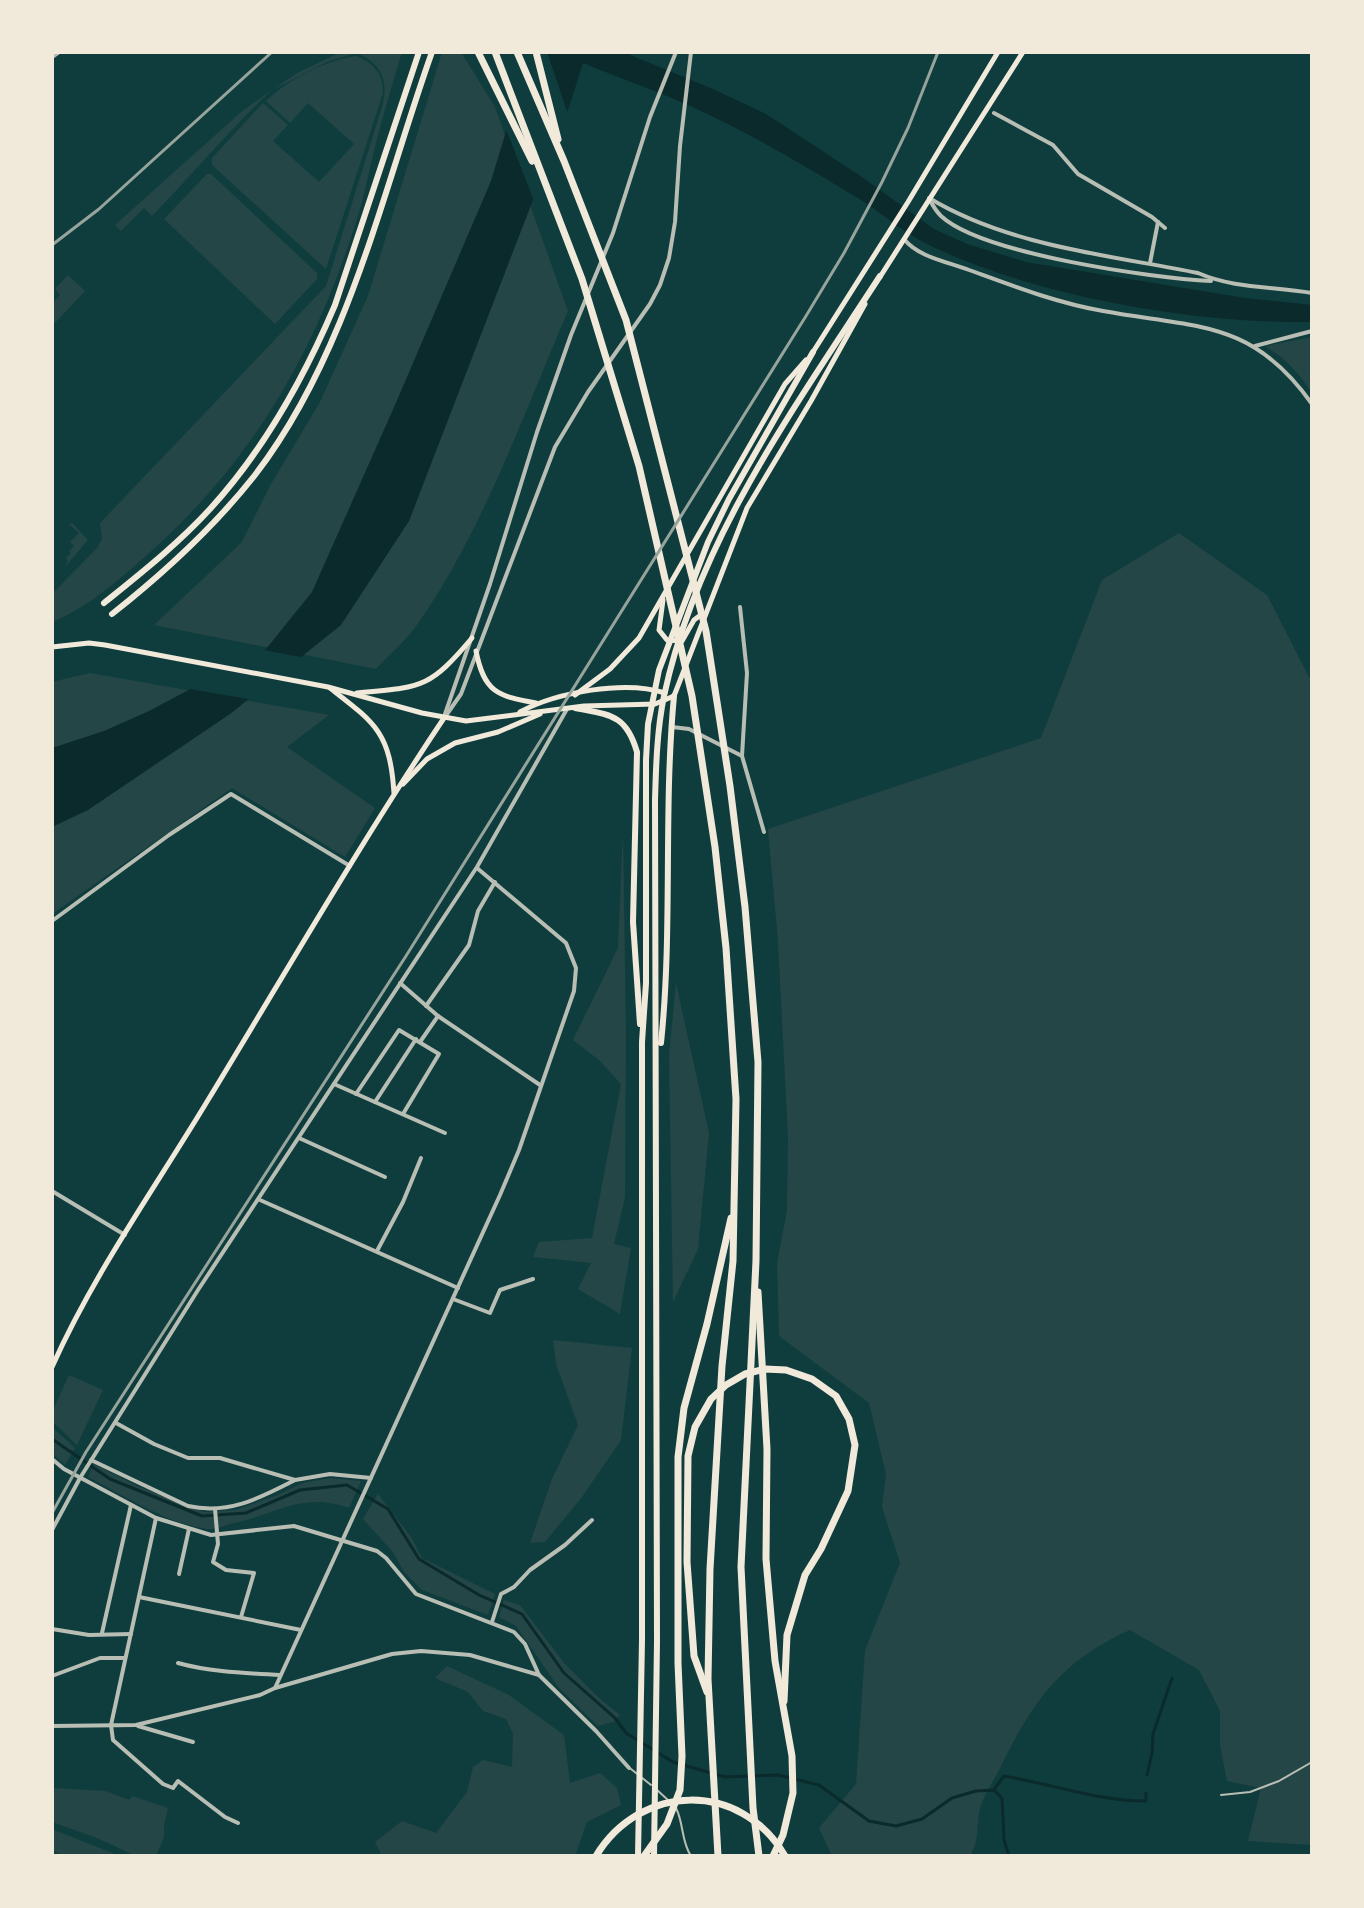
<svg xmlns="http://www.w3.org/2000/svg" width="1364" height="1908" font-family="Mulish,sans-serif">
<rect width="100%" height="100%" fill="#0f3d3e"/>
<g fill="#244646">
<path d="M341,52h61c-10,33 -20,66 -28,99 -6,24 -10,48 -18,71 -39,125 -100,233 -197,322 -32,29 -66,61 -107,78v-28l45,-46 5,-9 -2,-16 226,-237 56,-179c7,-26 0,-44 -26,-54l-29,9 -53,27 23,-16z"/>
<path d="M442,52h19l34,55 73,204c-45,104 -88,227 -154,318 -11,14 -26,27 -38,40l-222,-44 88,-83 29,-58 49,-82 48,-106z"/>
<path d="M356,56c18,7 27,17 27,37l-57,176 -114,-104v-7l51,-55 25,22 -15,16 46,41 35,-38 -46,-41 -18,20 -24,-22c23,-22 58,-40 90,-45z"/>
<path d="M272,90c-43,40 -79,84 -120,126l-8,-8 -23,23 -6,-6 126,-113z"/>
<path d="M207,174h4l106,99v6l-42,45 -111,-105z"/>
<path d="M68,275l17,16 -33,35v-23l8,-8 -5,-6z"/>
<path d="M1312,337v56c-13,-20 -26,-34 -47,-47z"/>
<path d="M72,523l16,17 -23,27 3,-6 -2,-3 5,-5 -2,-2 5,-5 -4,-4 9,-9 -10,-9z"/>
<path d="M1179,533l88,62 45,88v1162l-64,-4 13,-53 -34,-7 -7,-36v-34l-21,-41 -69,-40c-69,30 -99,74 -131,140 -6,12 -16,26 -19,39 -4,17 0,31 -10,47h-138l-13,-28 37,-44 9,-134 35,-87 -18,-56 4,-33 -17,-71 -90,-67 -2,-73 10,-52 1,-73 -10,-196 -10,-113 273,-91 61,-158z"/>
<path d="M90,673l239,42 -42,32 88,61 -30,49 -113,-69 -180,126v-232z"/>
<path d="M623,832l3,203 -1,162 -11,47 17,4 -11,66 -42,-25 13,-26 -58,-6 6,-15 53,-4 29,-154 -22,-24 -26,-20 45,-92z"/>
<path d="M676,983l33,150 -11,116 -25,53 -4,-247z"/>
<path d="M553,1340l79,8 -11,92 -39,57 -37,45 -15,1 22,-64 26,-54 -22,-61z"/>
<path d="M69,1375l34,15 -26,55 -25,-24v-9z"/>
<path d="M52,1427l23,21 -10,17 -13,-12z"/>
<path d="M94,1464l43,22 67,26 31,-2 40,-14 28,-13 27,-5 31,3 -12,27c-48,-17 -73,7 -119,16 -7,2 -16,6 -23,5 -42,-6 -82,-33 -119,-52z"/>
<path d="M378,1494l33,43 11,21 73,36 -7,21 -66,-25 -18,-18 -11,-20 -30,-33z"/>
<path d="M504,1600l16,5 45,59 34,34 21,17 -7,7 -15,4 -39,-38 -43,-62 -17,-9z"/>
<path d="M447,1666l62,29 55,40 6,48 30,-10 17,15 4,17 -34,17 -12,34h-193l-7,-14 27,-21 34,12 31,-41 6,-25 10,-7 29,7 1,-33 -7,-15 -23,-8 -15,-19 -33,-14z"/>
<path d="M52,1788l53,3 25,9 2,-4 36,12 -4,17v12l-8,19h-20l-39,-18 -45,-16z"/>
<path d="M52,1829l68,27h-56l-12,-6z"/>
</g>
<path fill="#0a2a2b" d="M530,52h93l90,37 53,25 93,61 75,54 33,15 59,18 219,36 67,7v17c-117,2 -280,-26 -385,-78 -25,-12 -47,-33 -71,-47 -49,-30 -103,-62 -155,-86 -38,-18 -79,-32 -118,-48l-13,41 -161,417 -68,104 -111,89 -142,96 -36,17v-79l52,-17 45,-20 117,-62 46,-57 83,-187 96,-224z"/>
<g fill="#0f3d3e">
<path d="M526,52h21l22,65 -34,87 -31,-80z"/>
<path d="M258,649l48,9 -52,42 -70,-12z"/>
</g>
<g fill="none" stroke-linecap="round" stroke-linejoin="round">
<g stroke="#0a2a2b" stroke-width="3">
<path d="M52,1439l58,40 92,37 44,-3 54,-23 47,-5 41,24 31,50 60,36 43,19 42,59 51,45 11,15 47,29 52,15 53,-2 41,10 50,36 27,5 26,-7 30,-21 24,-7 18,-1 8,8 2,42 5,16"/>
<path d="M1147,1775l5,-22 1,-19 19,-56"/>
<path d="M995,1788l9,-12c48,8 93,25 142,25v-8"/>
</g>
<g stroke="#b8beb3" stroke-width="2">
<path d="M631,1769l20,16"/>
<path d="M656,1789l13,12"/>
<path d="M1221,1795l29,-3 29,-11 33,-19"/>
<path d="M676,1808c8,16 5,33 15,48"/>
</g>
<g stroke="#b8beb3" stroke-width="4">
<path d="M52,57l7,-5"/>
<path d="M994,113l59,32 25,29 74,43 13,11"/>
<path d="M929,198c80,48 179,57 269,75 37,16 75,13 114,20"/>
<path d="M930,200c3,6 6,11 11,16 41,38 211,62 270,65"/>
<path d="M904,239c14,18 44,23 65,31 44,16 88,33 134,41 93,17 149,8 209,93"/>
<path d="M1150,263l8,-41"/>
<path d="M1255,346l57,-15"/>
<path d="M740,607l7,66 -5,83 22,76"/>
<path d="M672,727l17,2 53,27"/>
<path d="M52,921l117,-86 62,-41 119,72"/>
<path d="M400,983l38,33 102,69"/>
<path d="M426,1006l43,-61 9,-34 17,-29"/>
<path d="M420,1042l18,-26"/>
<path d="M334,1084l111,49"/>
<path d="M356,1094l43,-64 40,24 -36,60"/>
<path d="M375,1102l41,-63"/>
<path d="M299,1138l86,39"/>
<path d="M52,1191l73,44"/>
<path d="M260,1200l198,88"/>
<path d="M377,1251l26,-49 18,-44"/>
<path d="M453,1299l37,14 10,-23 33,-11"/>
<path d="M116,1423l38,21 34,14h32l75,22 35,-6 41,4"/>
<path d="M52,1459l12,10 92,49 55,17 83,-9 83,25 9,7 30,36 98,38 11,12 14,31"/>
<path d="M91,1460l97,46c41,9 72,-8 107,-26"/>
<path d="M215,1509l3,35 -5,18 13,8 28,3 -13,44"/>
<path d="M156,1518l-45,207 2,15 50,44 10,4 5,-7 47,36 13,6"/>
<path d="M52,1530l28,-52 118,-188 279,-423 90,-158"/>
<path d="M179,1574l10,-45"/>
<path d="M139,1597l162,33"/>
<path d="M492,1622l9,-28 13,-7 16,-17 35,-25 27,-25"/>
<path d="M52,1629l37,6 42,-1"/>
<path d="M102,1633l29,-128"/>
<path d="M178,1663c32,9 68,10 102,12"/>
<path d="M52,1676l48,-18h25"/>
<path d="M275,1688l225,-493 19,-45 55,-159 2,-23 -10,-25 -89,-75"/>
<path d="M52,1726l84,-1 124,-30 15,-7 117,-34 29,-3 49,4 69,20 57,56 33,37"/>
<path d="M138,1726l55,16"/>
</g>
<g stroke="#b8beb3" stroke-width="4">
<path d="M445,714l45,-130 47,-152 34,-97 42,-102 37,-116 26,-65"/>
<path d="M445,717l16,-23 94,-247 33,-55 62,-88 10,-19 9,-27 6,-36 5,-76 11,-94"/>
</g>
<g stroke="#f1e9da" stroke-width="5">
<path d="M880,277l143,-225"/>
<path d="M813,352l95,-150 90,-150"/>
<path d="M663,600l-4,30 8,10 15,1 12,-21 8,-6"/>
<path d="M52,647l37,-4 16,2 223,42 94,26 44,8 118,-15 71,-2 19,-8"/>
<path d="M476,651c8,41 21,45 60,52"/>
<path d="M330,688c45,35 60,44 64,105"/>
<path d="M357,693c65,-6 72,-4 115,-55"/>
<path d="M575,695l35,-26 29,-31 146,-254 21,-24"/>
<path d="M674,696l73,-188 64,-107 54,-97"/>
<path d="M520,712c37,-20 105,-32 145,-19"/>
<path d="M403,784l24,-25 28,-16 43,-11 42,-18"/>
<path d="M52,1367c42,-94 103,-179 156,-267 78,-128 153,-258 236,-382"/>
</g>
<g stroke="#f1e9da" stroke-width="6">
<path d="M104,603c37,-30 74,-59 106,-94 54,-59 94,-131 125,-204l84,-253"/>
<path d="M112,614c52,-41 102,-87 143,-139 93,-121 127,-282 177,-423"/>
<path d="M575,708c35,7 51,6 62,44l-4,170 7,102"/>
<path d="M661,1043c12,-115 2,-231 13,-347"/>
<path d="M638,1856l4,-216v-598l4,-59v-223l2,-36 11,-54 49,-128 21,-43 84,-147"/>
<path d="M654,1856l3,-215 -2,-841c1,-35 2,-70 9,-104 33,-155 131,-289 216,-420"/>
</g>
<g stroke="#f1e9da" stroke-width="7">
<path d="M478,52l54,109"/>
<path d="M495,52l87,227 57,187 53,230 23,151 11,101 10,151 -3,162 -11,105 -12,203 -2,110 10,177"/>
<path d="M517,52l47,109 62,159 80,311 24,155 15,121 13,155 -2,199 -15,306 12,241 6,48"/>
<path d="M536,52l22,87"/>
<path d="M758,1292l9,157 -1,110 9,102 17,95 1,37 -10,42 -10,21"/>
<path d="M707,1692l-13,-36 -7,-94 1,-106 7,-29 16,-28 15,-14 19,-11 20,-5 21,1 26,9 24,17 13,23 6,26 -7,46 -27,58 -16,26 -18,60 -3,66"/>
<path d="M596,1856c44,-73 145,-76 189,0"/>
<path d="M644,1856l23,-32 13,-34 2,-34 -4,-93v-206l6,-49 23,-84 24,-106"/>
</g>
<g stroke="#97a49c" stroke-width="3">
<path d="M52,245l47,-36 173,-157"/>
<path d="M52,1513l34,-61 320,-496 400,-640 38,-63 38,-71 26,-54 30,-76"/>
</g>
</g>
<rect width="1364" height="1908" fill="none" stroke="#f1e9da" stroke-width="108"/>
</svg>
